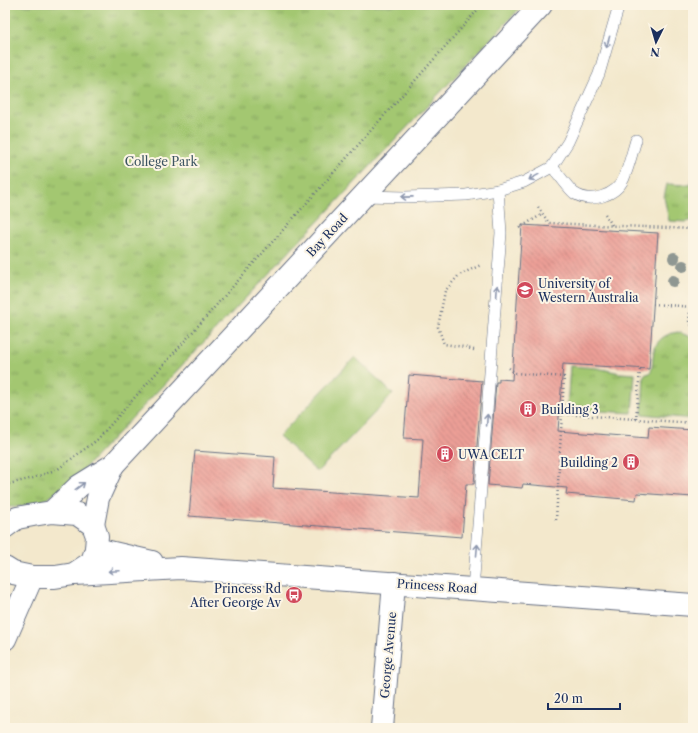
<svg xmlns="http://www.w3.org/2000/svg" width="698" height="733" font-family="'Libre Caslon Text',serif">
<defs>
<pattern id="grass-tufts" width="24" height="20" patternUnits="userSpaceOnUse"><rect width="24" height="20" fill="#a3c771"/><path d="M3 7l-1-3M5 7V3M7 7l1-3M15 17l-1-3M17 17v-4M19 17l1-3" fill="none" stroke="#84a260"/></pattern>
<pattern id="building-back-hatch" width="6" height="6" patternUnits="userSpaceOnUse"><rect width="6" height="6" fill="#ec9f96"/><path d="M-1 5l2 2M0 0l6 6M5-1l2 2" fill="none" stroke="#be827e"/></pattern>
</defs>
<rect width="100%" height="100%" fill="#fcf5e5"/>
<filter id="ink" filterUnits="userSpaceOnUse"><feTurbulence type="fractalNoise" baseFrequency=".025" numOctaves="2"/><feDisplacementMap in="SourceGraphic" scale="8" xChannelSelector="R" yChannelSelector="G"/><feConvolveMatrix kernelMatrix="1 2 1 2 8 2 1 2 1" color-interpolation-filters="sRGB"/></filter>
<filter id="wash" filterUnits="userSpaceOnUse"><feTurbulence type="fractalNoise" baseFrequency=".012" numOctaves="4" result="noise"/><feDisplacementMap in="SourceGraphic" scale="16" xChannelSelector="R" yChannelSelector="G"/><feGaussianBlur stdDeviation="0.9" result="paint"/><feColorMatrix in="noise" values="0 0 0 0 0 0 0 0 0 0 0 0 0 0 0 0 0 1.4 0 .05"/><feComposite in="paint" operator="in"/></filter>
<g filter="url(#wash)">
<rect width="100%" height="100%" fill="#f3e8cc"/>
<g fill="url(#grass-tufts)" stroke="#5f7b68">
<path d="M5,5h518l-443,468c-27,24 -38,34 -75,34z"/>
<path d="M693,175v45l-7,2 -17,-1 -5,-24 3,-13 24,1z"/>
<path d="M678,332l13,5 2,4v78l-51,-5 2,-39 6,-2c3,-6 2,-10 3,-16 1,-16 11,-23 25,-25z"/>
<path d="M570,366l27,2 23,5 15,1 -3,39 -65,-4z"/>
</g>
<path fill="#a3c771" stroke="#5f7b68" d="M355,357l38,37 -76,78 -38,-36z"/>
<g id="blocks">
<g fill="url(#building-back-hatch)">
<path d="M522,225l136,8 -9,136 -86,-5 -5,67 90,7 1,-11 44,3v67l-56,-4 -1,7 -70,-6 1,-6 -44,-4 -1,4 -34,-3 8,-103h3v-3l13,1z"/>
<path d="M409,375l73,6 -8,103h-8l-4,53 -273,-21 6,-65 80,6 -2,31 146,10 4,-59 -19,-1z"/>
</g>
</g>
</g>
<g filter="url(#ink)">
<use href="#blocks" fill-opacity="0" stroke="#677084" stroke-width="1"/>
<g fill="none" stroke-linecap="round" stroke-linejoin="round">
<g stroke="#677084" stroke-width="12">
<g id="service">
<path d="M552,167c6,6 16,21 22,26 16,11 42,3 50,-15 5,-12 8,-25 12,-38"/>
<path d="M364,196l41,1 61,-2 32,-5 26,-8 28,-15 16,-25 31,-68 20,-69"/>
<path d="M473,589l28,-356 -3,-43"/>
</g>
</g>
<g stroke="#677084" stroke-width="24">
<path id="minor" d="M382,728l12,-145"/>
</g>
<g stroke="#677084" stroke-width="24">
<g id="tertiary">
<path d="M52,512l27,-26 34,-21 428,-460"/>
<path d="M93,525l5,-27 15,-33"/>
<path d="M5,527l12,-9 16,-3 19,-3 25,2 16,11 4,11 -1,13 -4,13 -18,12 -19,3h-23l-19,-4 -8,-5"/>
<path d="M96,549l56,13"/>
<path d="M74,574l107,-6 512,37"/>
<path d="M5,639l27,-62"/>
</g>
</g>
<g stroke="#677084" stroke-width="2.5" stroke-dasharray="1 3" stroke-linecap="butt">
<path d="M538,207l11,16 144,6"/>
<path d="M605,214l7,11"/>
<path d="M519,228l24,-14"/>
<path d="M693,281l-4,40 4,7"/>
<path d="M474,350l-10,-3 -20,-3 -6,-17 7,-36 14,-16 22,-10"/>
<path d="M509,368l6,5 49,4 -2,37 131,9"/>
<path d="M636,419l4,-50"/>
<path d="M5,485l28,-7 25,-9 39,-29 385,-435"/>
<path d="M556,520l6,-106"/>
</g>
<use href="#service" stroke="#fff" stroke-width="11"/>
<use href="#minor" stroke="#fff" stroke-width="22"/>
<use href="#tertiary" stroke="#fff" stroke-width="22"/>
<path stroke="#677084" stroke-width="2.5" stroke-dasharray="1 3" stroke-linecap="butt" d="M653,304l40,3"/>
</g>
<g fill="#8f9792">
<circle cx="674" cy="258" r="6"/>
<circle cx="683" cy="266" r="6"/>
<circle cx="673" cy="281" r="6"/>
</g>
<defs><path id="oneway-shaft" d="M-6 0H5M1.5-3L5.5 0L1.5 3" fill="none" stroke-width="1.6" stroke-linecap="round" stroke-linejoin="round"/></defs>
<g stroke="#8d97ae">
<use href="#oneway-shaft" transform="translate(608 42) rotate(106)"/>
<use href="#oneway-shaft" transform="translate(534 177) rotate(151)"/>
<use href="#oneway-shaft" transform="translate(407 197) rotate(179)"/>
<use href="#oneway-shaft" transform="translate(497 291) rotate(-86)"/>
<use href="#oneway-shaft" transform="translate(487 420) rotate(-86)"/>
<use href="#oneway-shaft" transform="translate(80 486) rotate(-37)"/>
<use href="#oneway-shaft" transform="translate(477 550) rotate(-85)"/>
<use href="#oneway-shaft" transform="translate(114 571) rotate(177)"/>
</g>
</g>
<defs>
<g id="university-disc" transform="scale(0.9)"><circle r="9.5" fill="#d1495b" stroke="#fcf5e5"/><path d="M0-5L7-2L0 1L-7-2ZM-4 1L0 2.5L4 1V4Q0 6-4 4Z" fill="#fff"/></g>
<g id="building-disc" transform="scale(0.9)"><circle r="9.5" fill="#d1495b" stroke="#fcf5e5"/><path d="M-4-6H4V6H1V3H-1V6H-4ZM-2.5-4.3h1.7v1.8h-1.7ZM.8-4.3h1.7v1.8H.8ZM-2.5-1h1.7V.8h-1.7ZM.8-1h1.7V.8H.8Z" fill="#fff"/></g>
<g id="bus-disc" transform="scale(0.9)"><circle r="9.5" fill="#d1495b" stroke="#fcf5e5"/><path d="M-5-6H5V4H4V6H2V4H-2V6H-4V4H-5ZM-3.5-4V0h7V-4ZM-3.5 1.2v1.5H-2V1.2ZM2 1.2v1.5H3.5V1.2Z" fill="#fff"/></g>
</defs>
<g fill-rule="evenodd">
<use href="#university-disc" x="525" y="290"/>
<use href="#building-disc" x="528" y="409"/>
<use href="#building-disc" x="445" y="454"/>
<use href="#building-disc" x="631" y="462"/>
<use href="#bus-disc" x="294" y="595"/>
</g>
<g text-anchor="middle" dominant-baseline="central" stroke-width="4" stroke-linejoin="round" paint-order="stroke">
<g font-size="12" fill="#3d5563" stroke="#fcf5e5">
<text x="161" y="161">College Park</text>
</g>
<g font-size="12" fill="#1b2f5e" stroke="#fcf5e5">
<text transform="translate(327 235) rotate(-47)">Bay Road</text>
<text transform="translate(437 586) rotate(4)">Princess Road</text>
<text transform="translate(388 655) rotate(-85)">George Avenue</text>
</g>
<g font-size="12" fill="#1b2f5e" stroke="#fcf5e5" text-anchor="start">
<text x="538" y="283">University of<tspan x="538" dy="14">Western Australia</tspan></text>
<text x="541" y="409">Building 3</text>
<text x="458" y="454">UWA CELT</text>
<text x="618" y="462" text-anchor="end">Building 2</text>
<text x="281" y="588" text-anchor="end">Princess Rd<tspan x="281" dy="14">After George Av</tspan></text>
</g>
</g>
<rect width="698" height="733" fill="none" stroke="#fcf5e5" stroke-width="20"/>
<g transform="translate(656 42) rotate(185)" stroke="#fcf5e5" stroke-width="3" paint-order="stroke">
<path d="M0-3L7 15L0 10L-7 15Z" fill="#1b2f5e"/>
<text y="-6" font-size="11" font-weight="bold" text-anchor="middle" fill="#1b2f5e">N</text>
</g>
<path d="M548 703v6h72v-6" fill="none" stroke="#1b2f5e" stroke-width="2"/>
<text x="554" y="703" font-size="12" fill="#1b2f5e" stroke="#fcf5e5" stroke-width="3" paint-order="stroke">20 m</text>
</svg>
